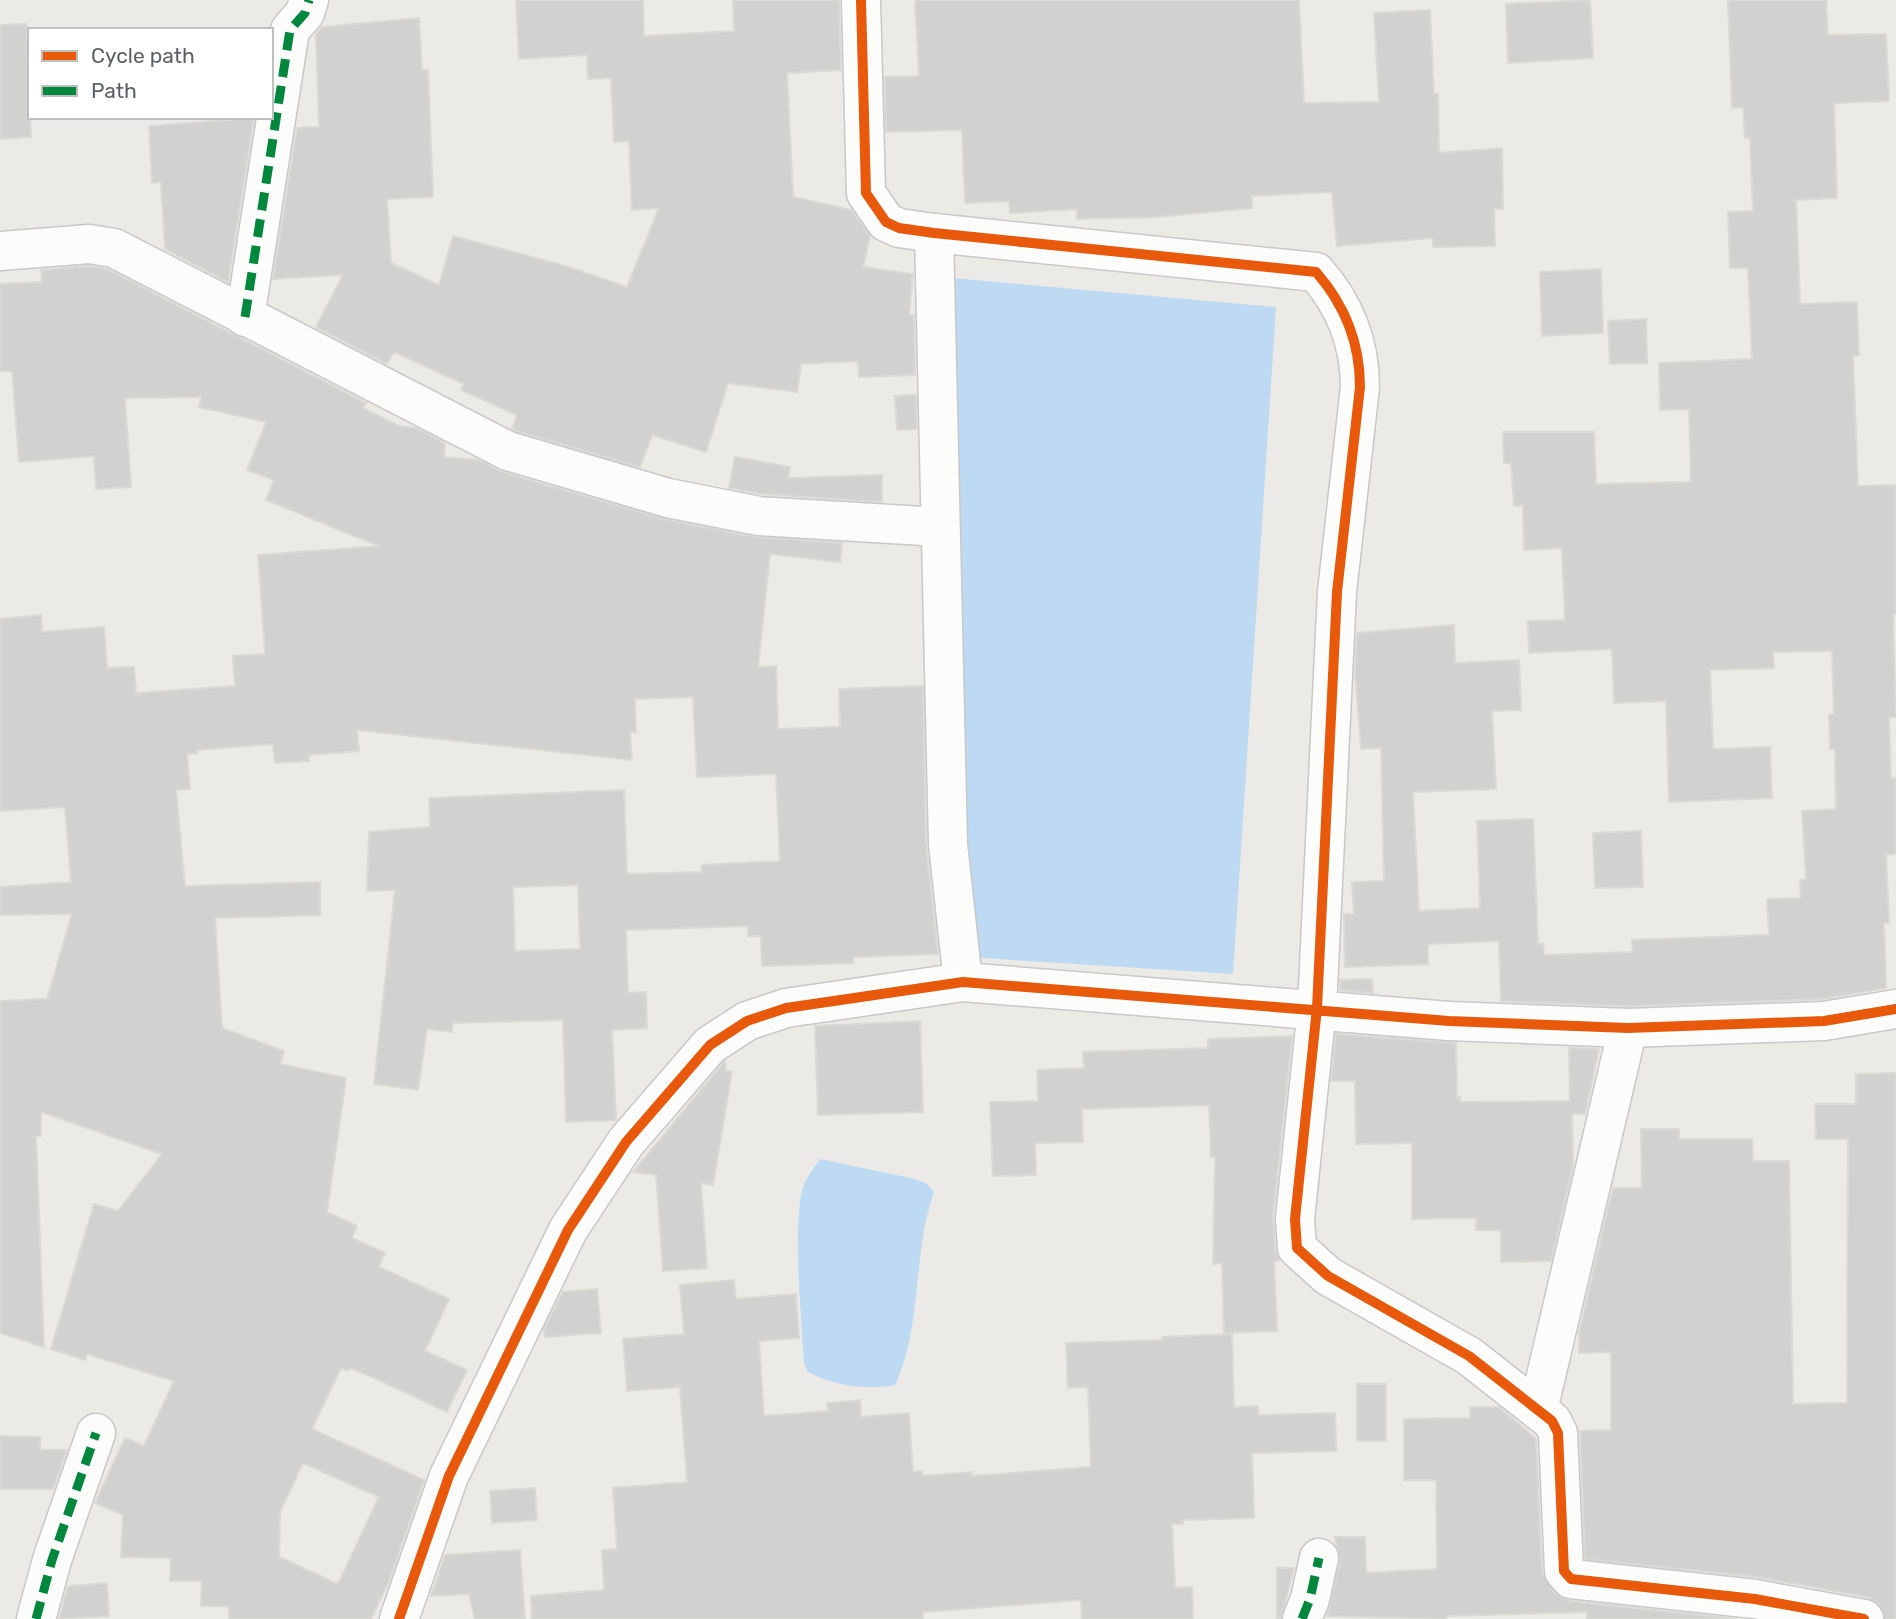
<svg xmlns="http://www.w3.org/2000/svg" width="1896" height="1619" font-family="Rubik,sans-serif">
<rect width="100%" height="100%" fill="#ebeae6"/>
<g fill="#bddaf2">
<path d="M941,277l335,30 -43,667 -266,-17z"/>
<path d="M820,1159l95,20 12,5 7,8c-22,61 -11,133 -39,193 -28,5 -62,1 -87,-13l-4,-9c-2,-37 -13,-150 1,-181 4,-8 10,-15 15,-23z"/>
</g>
<g fill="#d1d1cf" stroke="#dad9d5" stroke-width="2" fill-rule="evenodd">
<path d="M516,0h127l1,36 90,-5 -1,-31h106l2,70 -54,3 6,124 58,13 19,26 -7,31 50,7 -4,41h5l1,60 -56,2 -1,-16 -57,3 -4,28 -69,-9 -22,69 -54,-17 -12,32 -124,-36 -4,-2 5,-14 -56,-25 3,-6 -70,-32 -7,12 -71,-37 27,-52 -70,4 24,-151 22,-1 -3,-93 6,-7 97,-9 3,52h6l5,127 -46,2 4,64 48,22 14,-49 113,30 61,21 32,-79 -27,2 -3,-69 -15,1 -3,-64 -23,1 -1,-24 -68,4z"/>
<path d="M915,0h384l5,103 75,-1 -5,-89 56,-3 4,84h4l1,59 63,-5 1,61h-9l1,37 -62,1v-9l-96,8 -5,-54 -80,4v12l-96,9 -79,2v-10l-67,4 -1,-12 -44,2 -3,-73 -76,2 -1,-55 34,-1z"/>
<path d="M1590,0l3,58 -85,5 -2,-59z"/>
<path d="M1728,0h98l2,35 58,-1 3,67 -55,2 3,95 -41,2 4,104 57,-2 2,53 -6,1 5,130 38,-1v129h-3l3,103h-7l2,61h5v76l-10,1 3,68h-5l2,65 -64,11 -194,7 -127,-5 -2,-60 -71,3v20l-83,3 -1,-53h10l-2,-32 32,-1 -3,-133 -20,1 -6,-78 2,-38 97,-8 1,38 64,-3 2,50 -29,1 4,78 -83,3 6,119 61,-3 -3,-87 56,-2 5,125h5l1,11 89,-3 -1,-12 137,-5 -2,-36 34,-1 -1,-18h6l-4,-69 34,-2 -1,-60h-5l-1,-34 5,-1 -2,-63 -59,1 1,16 -64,2 3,79 57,-2 2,51 -103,4 -3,-101 -52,2 -2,-54 -83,4 -1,-32 37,-1 -3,-72 -38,2 -1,-45 -9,1 -3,-43h-7l-1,-31h91l2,52 95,-2 -2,-73 -29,1 -1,-47 93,-4 -4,-91h-18l-2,-56 25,-1 -3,-73h-5l-2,-31 -11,1z"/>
<path d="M26,24l5,113 -31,2v-114z"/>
<path d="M254,118l-26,164 -63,-33 -4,-67 -9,1 -3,-57z"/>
<path d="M88,266l19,3 259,134 -3,5 36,18 17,2 29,15 -1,14 34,3 24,12 162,47 91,18 87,6 -2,19 -70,-8 -12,113 18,-1 2,63 62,-2 -1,-38 84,-3 3,159 12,109 -85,3v6l-91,3 -1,-30h-13v-10l-122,4 2,63 18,-1 1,36 -35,2 4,90 -50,2 -3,-102 -110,3 -1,9 -25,-3 -9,61 -44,-6 21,-194 -28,1 2,-59 61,-5 -1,-29 195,-8 3,84 75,-2v-7l78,-4 -4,-87 -79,3 -4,-80 -58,2 1,33h-6l2,28 -275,-30 2,21 -50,4v6l-34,2 -2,-19 -76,6v3l-10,1 3,35 -14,1 9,96 135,-4v33l-105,3 7,110 62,23 -4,13 66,14 -19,134 30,14 -5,12 33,15 -6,14 70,32 -24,52 42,19 -20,42 -77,-36 -21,-8 -1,3 -7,-3 -29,61 112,51 -35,101 -18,38h-142v-13h-28l1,-25h-32l1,-23 -50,-1 2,-42 -28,-12 30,-65 19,8 30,-65 -87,-27 -2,6 -34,-11 43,-145 24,7 44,-57 -121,-42v24h-5l8,211 -44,-14v-332l47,-2 25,-85 -72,1v-28l71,-5 -6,-75 -65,4v-192l41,-4 1,17 62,-5 3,41 27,-1 2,26 99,-7 -2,-30 32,-2 -7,-99 121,-9 -113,-46 8,-20 -27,-10 19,-48 -67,-15 2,-10 -76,1 6,89 -35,2 -2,-33 -75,6 -7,-91h-12v-87l42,-2 -1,-12zM578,885l2,64 -65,2 -2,-64zM303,1463l76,34 -41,87 -59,-27 1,-45z"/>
<path d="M1601,269l2,64 -61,3 -2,-64z"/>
<path d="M1646,319l1,44 -37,1 -2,-43z"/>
<path d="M916,395l1,34 -20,1 -2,-34z"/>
<path d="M735,457l55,10 -2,11 94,-3v27l-120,-8 -33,-6z"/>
<path d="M1641,831l2,56 -48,1 -2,-55z"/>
<path d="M1372,979l1,14 -33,-3v-10z"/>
<path d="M920,1021l3,91 -105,3 -3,-89z"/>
<path d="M1336,1034l120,9 1,54h3v5l110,-1 -1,-53 30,1 -14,65h-13l1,51 -22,96 -50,1v-32h-25v-12l-64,1v-76l-56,1 -1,-63h-24z"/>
<path d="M1292,1036l-19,181 2,33 5,9 -6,3 3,69 -53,2 -2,-70 -9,1 2,-107h-4l-2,-52 -127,4 1,33 -48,1 1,32 -43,1 -3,-74 48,-1 -1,-31 47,-2 -1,-16 125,-4v-9z"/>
<path d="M725,1061l1,10h6l-19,114 -12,-2 6,85 -44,3 -7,-96 -23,-3z"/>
<path d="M1896,1073v546h-11l-6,-16 -11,-6 -111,-20 -172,-18 -5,-128 31,-1v-78l-32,1v-20l34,-145h29l-1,-59h38v10h73l1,22h36l4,243 54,-1 1,-264h-32l-1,-35h41v-30z"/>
<path d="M734,1280l2,19 60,-5 3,44 -40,3 5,75 64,-5 -1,-8 33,-3 1,17 48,-4 4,59 9,-1 1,5 49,-4v4l119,-9 -3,-80 -20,1 -2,-45 96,-3v-3l70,-3 2,73 24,-1v9l77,-2 1,38 -84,2 2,65 -71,2v4h-11l3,64 17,-1 1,32h-111l-1,-19 -158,12v7h-391l-1,-23 73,-6 -2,-40 15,-1 -4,-61 74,-6 -7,-95 -53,4 -4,-52 61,-5 -4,-49z"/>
<path d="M597,1289l4,44 -56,4 -1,-8 19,-37z"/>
<rect x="1357" y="1384" width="29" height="57"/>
<path d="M1470,1407h29l37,32 6,133 13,21 14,8 168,18h-150v-7l-141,4v3l-119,-3 13,-54 -5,-25h30l1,36 71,-4 -1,-89h-32v-61l66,-1z"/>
<path d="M0,1436l40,1v13h27l-14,39h-53z"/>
<path d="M535,1488l2,32 -45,3 -2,-32z"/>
<path d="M520,1550l5,69h-50l-6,-25 -38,2 14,-41z"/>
<path d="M1277,1568h17l-13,50h-4z"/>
<path d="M107,1583l2,33 -50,3 9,-33z"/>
</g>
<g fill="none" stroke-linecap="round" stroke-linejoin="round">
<g stroke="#c8c8c8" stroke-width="41">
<g id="street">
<path d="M861,0l5,193 20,29 13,6 35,5 382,39c29,33 44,71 44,115l-23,205 -20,416 -22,211 2,29 31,28 141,80 83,65 6,12 6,138 7,8 184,20 109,20"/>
<path d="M934,233l14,611 15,138"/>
<path d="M0,251l89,-7 25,4 394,203 160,47 91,18 181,11"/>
<path d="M245,317l45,-287 15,-17 4,-13"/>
<path d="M1538,1410l90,-382"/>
<path d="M36,1619l16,-59 44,-127"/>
<path d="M399,1619l50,-143 119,-246 58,-88 84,-97 37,-24 39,-13 177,-26 486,39 179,7 196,-7 72,-12"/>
<path d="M1302,1619l8,-20 9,-41"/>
</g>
</g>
<use href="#street" stroke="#fcfcfb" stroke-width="38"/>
<g stroke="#00873e" stroke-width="9" stroke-dasharray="18 9" stroke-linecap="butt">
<path d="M245,317l45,-287 15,-17 4,-13"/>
<path d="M36,1619l16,-59 44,-127"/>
<path d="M1302,1619l8,-20 9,-41"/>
</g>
<g stroke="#fff" stroke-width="15">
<g id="cycleway">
<path d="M861,0l5,193 20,29 13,6 35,5 382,39c29,33 44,71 44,115l-23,205 -20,416 -22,211 2,29 31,28 141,80 83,65 6,12 6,138 7,8 184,20 109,20"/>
<path d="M399,1619l50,-143 119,-246 58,-88 84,-97 37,-24 39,-13 177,-26 486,39 179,7 196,-7 72,-12"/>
</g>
</g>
<use href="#cycleway" stroke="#e8590c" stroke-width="10"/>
</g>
<rect x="28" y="28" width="245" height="91" fill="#ffffff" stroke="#bebfc1" stroke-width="2"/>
<rect x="42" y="51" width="35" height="10" fill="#e8590c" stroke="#bebfc1" stroke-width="2"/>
<text x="91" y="63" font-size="21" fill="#5c5f63">Cycle path</text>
<rect x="42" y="86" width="35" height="10" fill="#00873e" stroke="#bebfc1" stroke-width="2"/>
<text x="91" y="98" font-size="21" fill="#5c5f63">Path</text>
</svg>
